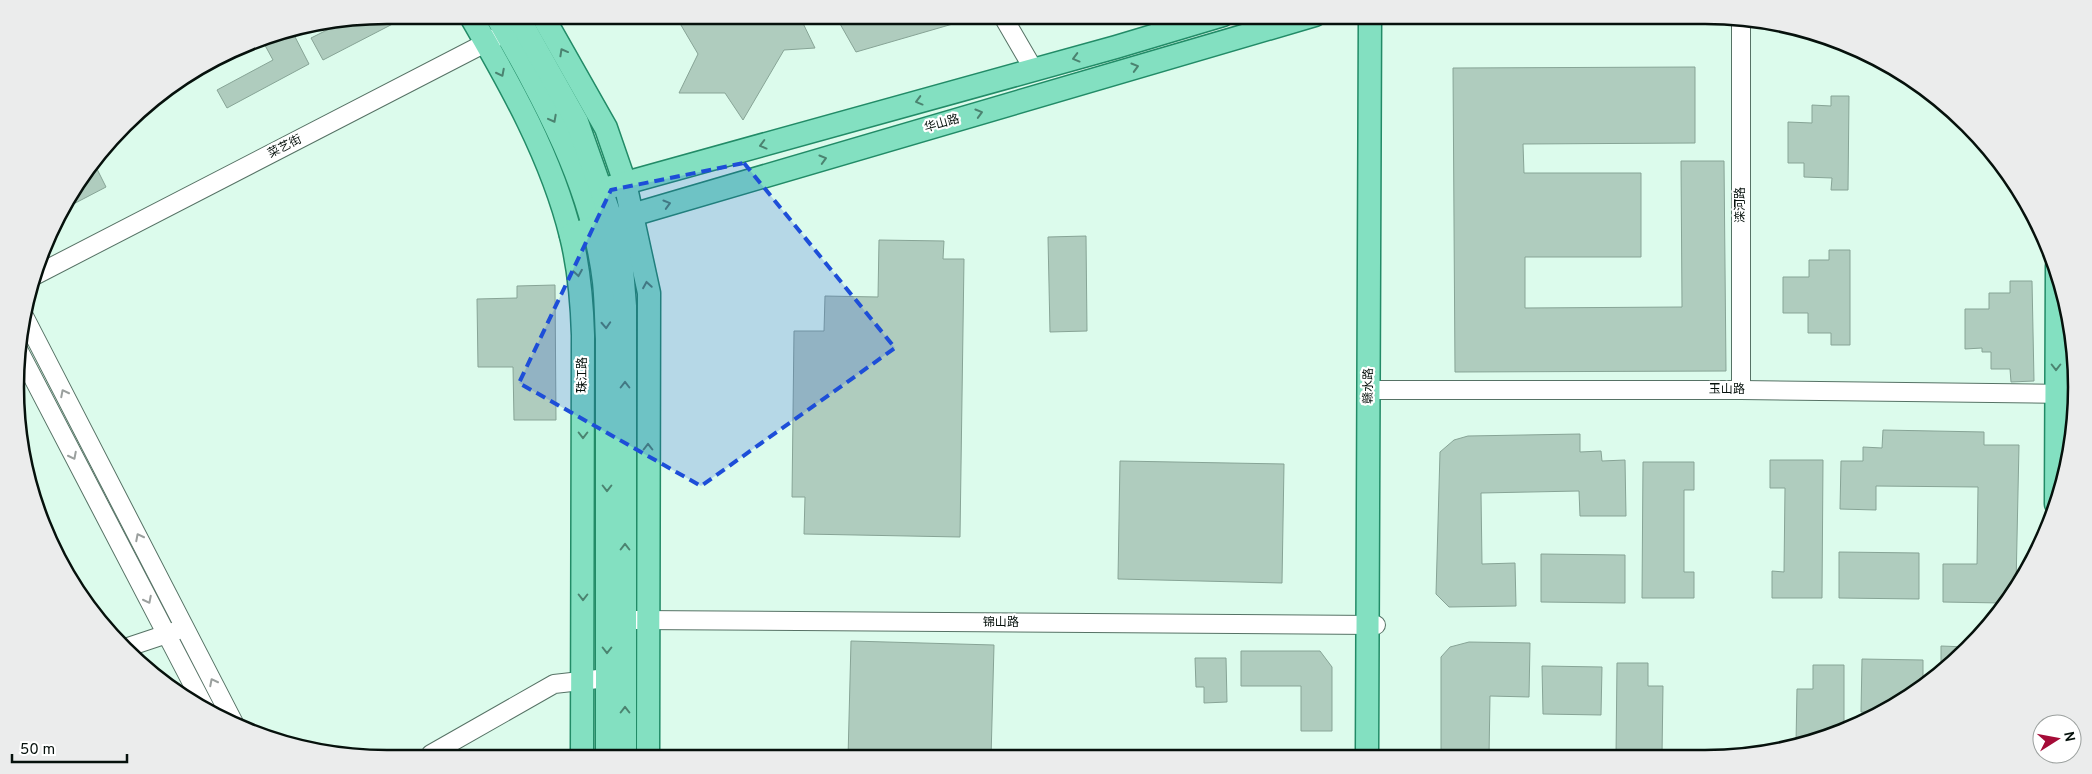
<svg xmlns="http://www.w3.org/2000/svg" width="2092" height="774" font-family="Overpass,'Noto Sans SC',sans-serif">
<rect width="100%" height="100%" fill="#dcfbec"/>
<g fill="#afccbe" stroke="#87a496">
<path d="M387,15h23l-87,45 -12,-22 30,-15z"/>
<path d="M675,15h124l16,33 -31,2 -41,70 -18,-27h-46l19,-39z"/>
<path d="M835,15h130l-2,6 -107,31z"/>
<path d="M292,31l17,33 -82,44 -10,-18 56,-30 -12,-22z"/>
<path d="M1695,67v76l-172,1 1,29h117v84h-116v51l157,-1 -1,-146h43l2,210 -271,1 -2,-304z"/>
<path d="M1831,96h18l-1,94h-17l1,-12 -28,-1v-14h-16v-41l24,1v-18l19,1z"/>
<path d="M95,165l11,22 -46,24 5,-10z"/>
<path d="M1086,236l1,95 -37,1 -2,-95z"/>
<path d="M879,240l65,1 -1,18h21l-4,278 -156,-3 1,-37h-13l2,-166h30l1,-35 53,1z"/>
<path d="M1829,250h21v95h-19v-12h-23v-20h-25v-36h26v-17h20z"/>
<path d="M2010,281h22l2,100 -23,1 -1,-13h-19v-17h-9v-4l-17,1v-40h24v-16h21z"/>
<path d="M555,285l1,135h-42l-1,-53h-35l-1,-68 40,-1v-12z"/>
<path d="M1883,430l101,2v13h35l-3,141 -14,17 -59,-1v-38h34l1,-77 -102,-1v24l-36,-1 1,-48h22v-14l19,1z"/>
<path d="M1580,434v18l21,-1 1,10 23,-1 1,56h-46l-1,-25 -98,2 1,71 33,-1 1,43 -67,1 -13,-13 4,-142 14,-12 14,-4z"/>
<path d="M1770,460h53l-1,138h-50v-27l12,1 1,-84h-15z"/>
<path d="M1120,461l164,3 -2,119 -164,-4z"/>
<path d="M1643,462h51v28h-10v82h10v26h-52z"/>
<path d="M1839,552l80,1v46l-80,-1z"/>
<path d="M1541,554l84,1v48l-84,-1z"/>
<path d="M851,641l143,4 -3,113h-143z"/>
<path d="M1469,642l61,1 -1,54 -39,-1 -1,60 -48,1v-100l9,-10z"/>
<path d="M1941,646l26,1 -17,19 -9,7z"/>
<path d="M1241,651h79l12,16v64h-31v-45h-60z"/>
<path d="M1195,658h31l1,44 -23,1v-16h-8z"/>
<path d="M1862,659l61,1v20h7l-49,33 -20,-1z"/>
<path d="M1617,663h31v23h15l-1,70h-46z"/>
<path d="M1813,665h31v64l-48,14 1,-54h16z"/>
<path d="M1542,666l60,1 -1,48 -58,-1z"/>
</g>
<g fill="none" stroke-linecap="round" stroke-linejoin="round">
<g stroke="#567265" stroke-width="20">
<g id="minor">
<path d="M1002,15l32,55"/>
<path d="M32,277l465,-240"/>
<path d="M24,316l211,409"/>
<path d="M19,351l187,359"/>
<path d="M1377,390h364l328,4"/>
<path d="M1741,390v-370"/>
<path d="M636,620l740,5"/>
<path d="M128,647l48,-16"/>
<path d="M430,759l1,-5 123,-70 53,-6"/>
</g>
</g>
<g stroke="#228b67" stroke-width="25">
<g id="major">
<path d="M470,15c40,69 82,143 101,221 8,32 11,66 12,99l-1,424"/>
<path d="M496,15c47,83 97,171 108,267 2,19 2,38 3,57v419"/>
<path d="M517,15l60,107 35,99 10,47 3,38v452"/>
<path d="M542,15l64,113 19,55 24,110 -1,465"/>
<path d="M611,187l505,-140 107,-32"/>
<path d="M571,235l61,-20 683,-200"/>
<path d="M2073,433l1,-92"/>
<path d="M2056,504l1,-238"/>
<path d="M1367,757l3,-742"/>
</g>
</g>
<use href="#minor" stroke="#fff" stroke-width="18"/>
<use href="#major" stroke="#83e0c1" stroke-width="22"/>
</g>
<defs><path id="oneway-chevron" d="M-2-3.5L2.5 0L-2 3.5" fill="none" stroke-width="1.6" stroke-linecap="round" stroke-linejoin="round" transform="scale(1.25)"/></defs>
<g stroke="#4b8370">
<use href="#oneway-chevron" transform="translate(563 52) rotate(-119)"/>
<use href="#oneway-chevron" transform="translate(1076 58) rotate(165)"/>
<use href="#oneway-chevron" transform="translate(1135 67) rotate(-16)"/>
<use href="#oneway-chevron" transform="translate(501 73) rotate(63)"/>
<use href="#oneway-chevron" transform="translate(919 101) rotate(165)"/>
<use href="#oneway-chevron" transform="translate(979 113) rotate(-16)"/>
<use href="#oneway-chevron" transform="translate(553 119) rotate(62)"/>
<use href="#oneway-chevron" transform="translate(763 145) rotate(165)"/>
<use href="#oneway-chevron" transform="translate(823 159) rotate(-16)"/>
<use href="#oneway-chevron" transform="translate(667 204) rotate(-16)"/>
<use href="#oneway-chevron" transform="translate(578 273) rotate(81)"/>
<use href="#oneway-chevron" transform="translate(647 285) rotate(-99)"/>
<use href="#oneway-chevron" transform="translate(606 325) rotate(87)"/>
<use href="#oneway-chevron" transform="translate(2056 367) rotate(90)"/>
<use href="#oneway-chevron" transform="translate(625 385) rotate(-90)"/>
<use href="#oneway-chevron" transform="translate(583 435) rotate(90)"/>
<use href="#oneway-chevron" transform="translate(648 447) rotate(-90)"/>
<use href="#oneway-chevron" transform="translate(607 488) rotate(90)"/>
<use href="#oneway-chevron" transform="translate(625 547) rotate(-90)"/>
<use href="#oneway-chevron" transform="translate(583 597) rotate(90)"/>
<use href="#oneway-chevron" transform="translate(607 650) rotate(90)"/>
<use href="#oneway-chevron" transform="translate(625 710) rotate(-90)"/>
</g>
<g stroke="#9ba09e">
<use href="#oneway-chevron" transform="translate(64 393) rotate(-117)"/>
<use href="#oneway-chevron" transform="translate(73 456) rotate(63)"/>
<use href="#oneway-chevron" transform="translate(139 537) rotate(-117)"/>
<use href="#oneway-chevron" transform="translate(148 600) rotate(63)"/>
<use href="#oneway-chevron" transform="translate(213 682) rotate(-117)"/>
</g>
<path fill="#1d4ed8" fill-opacity="0.2" stroke="#1d4ed8" stroke-width="4" stroke-dasharray="10 6" stroke-linejoin="round" d="M744,163l151,185 -194,138 -182,-103 92,-193z"/>
<g text-anchor="middle" dominant-baseline="central" stroke-width="4.5" stroke-linejoin="round" paint-order="stroke">
<g font-size="12" fill="#06110c" stroke="#fff">
<text transform="translate(942 124) rotate(-16)">华山路</text>
<text transform="translate(285 147) rotate(-27)">菜艺街</text>
<text transform="translate(1741 205) rotate(-90)">滦河路</text>
<text transform="translate(583 375) rotate(-90)">珠江路</text>
<text transform="translate(1369 386) rotate(-89)">赣水路</text>
<text x="1727" y="390">玉山路</text>
<text x="1001" y="623">锦山路</text>
</g>
</g>
<path d="M0 0H2092V774H0ZM387 24H1705A363 363 0 0 1 2068 387V387A363 363 0 0 1 1705 750H387A363 363 0 0 1 24 387V387A363 363 0 0 1 387 24Z" fill="#ebecec" fill-rule="evenodd"/>
<path fill="none" stroke="#06110c" stroke-width="2.5" d="M387 24H1705A363 363 0 0 1 2068 387V387A363 363 0 0 1 1705 750H387A363 363 0 0 1 24 387V387A363 363 0 0 1 387 24Z"/>
<g transform="translate(2057 739) rotate(79)"><circle r="24" fill="#ffffff" stroke="#9ba09e"/>
<path d="M0-4L9 19L0 12L-9 19Z" fill="#a50b37"/>
<text y="-8" font-size="14" font-weight="bold" text-anchor="middle" fill="#06110c">N</text>
</g>
<path d="M12 754v8h115v-8" fill="none" stroke="#06110c" stroke-width="2.5"/>
<text x="20" y="754" font-size="15" fill="#06110c" stroke="#ffffff" stroke-width="4" paint-order="stroke">50 m</text>
</svg>
